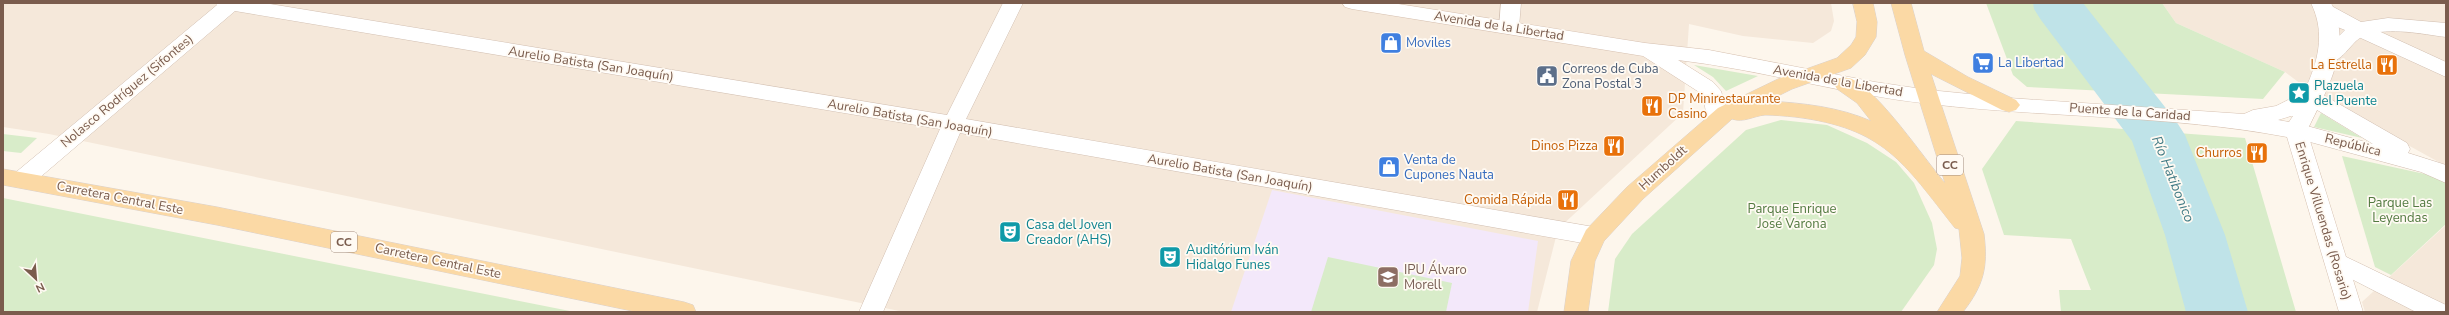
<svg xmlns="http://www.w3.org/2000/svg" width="2449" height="315" font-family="'Nunito Sans',sans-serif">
<rect width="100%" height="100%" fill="#fdf6ec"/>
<g fill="#f5e8da">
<path d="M3,3h1828l3,18 -3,10 -18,12 -70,-7 -54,-12 -6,89 -125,116 -21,83h-633l-855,-178 -46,-7z"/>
<path d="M2162,3h284v163l-133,-73 -28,-21 -109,-49z"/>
<path d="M2446,225v87h-81l-3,-10z"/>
</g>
<path fill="#f3e8fa" d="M1272,190l266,51 -10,71h-297z"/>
<g fill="#d8ecc9">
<path d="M1986,3h176l14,20 109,49 -22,27 -236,-12 -14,-12z"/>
<path d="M1694,65l64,11 -32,15 -13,-14z"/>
<path d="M2321,113l41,25 -48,-11z"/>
<path d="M1781,120l46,5 40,18 29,19 18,21 18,40 5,26 -3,16 -33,47h-293l7,-53 17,-25 114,-104z"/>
<path d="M2016,121l229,17 51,174h-235l-2,-22h32l-20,-51 -67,-4 -22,-66z"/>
<path d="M3,134l34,4 -16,15 -18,-2z"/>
<path d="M2342,156l92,20 12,7v41l-55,51 -16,-8z"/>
<path d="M3,198l572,114h-572z"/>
<path d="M1328,257l124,26 -6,29h-135z"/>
</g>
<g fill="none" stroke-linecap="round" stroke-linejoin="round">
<path fill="#bfe3e8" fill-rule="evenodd" d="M2033,3h50l93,118 9,14 40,100 23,77h-62l-21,-77 -33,-94 -91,-121 -7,-11z"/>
<g stroke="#d1beb0" stroke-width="1">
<g id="minor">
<path d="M216,3h48l683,112 56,-112h20l-57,116 628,108 8,3 4,6 -4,6 -8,3 -634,-112 -77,179h-24l81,-183 -705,-118 -204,174 -8,2 -8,-2 -3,-6 3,-6 202,-168z"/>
<path d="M1501,3h20l-2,24 -3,5 -7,2 -7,-2 -3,-5z"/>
<path d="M2359,22l87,40v15l-94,-43 -3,-5 3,-5z"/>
<path d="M2336,252l110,53v7h-30l-88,-45 -4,-6 4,-6z"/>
</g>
</g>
<g stroke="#d1beb0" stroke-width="1">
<g id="tertiary">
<path d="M2326,3l35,19 27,-4 58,5v14c-25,-3 -55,-10 -80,-2 -17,5 -22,32 -44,26l-3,-5 26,-26 -10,-4 -20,-17 3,-4z"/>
<path d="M2311,90l7,2 89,51 3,6 -2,4 38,12v18l-25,-11 -133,-36 -3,-5 3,-5 8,-3 77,21 -69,-42 -4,-5 4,-5z"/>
</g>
</g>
<g stroke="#d6c0b0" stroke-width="1">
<path id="secondary" d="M1342,3h50l253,40 64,7 166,32 54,8 80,8 235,16 9,-4 23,-4 28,-14c14,-30 22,-58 7,-89h20c23,45 -5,87 -24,128l56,181h-24l-52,-175c-117,-22 -238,-19 -357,-33 -85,-9 -167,-34 -252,-44l35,22 8,9 8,28 -3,5 -8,2 -8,-2c-6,-10 -3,-22 -11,-32l-56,-36 -291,-47 -7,-2zM2293,116l-4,6 -11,-2 13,-4z"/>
</g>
<g stroke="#dad1cd" stroke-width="1">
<g id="primary">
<path d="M1853,3h20l4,19 -1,15 -11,18 -14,13 -59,21 -24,12c35,2 71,6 103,20l-14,-18 -20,-14 -3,-5 3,-5c5,-2 9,-2 15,0 28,14 71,78 93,104l-40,-128 -14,-52h20l13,48 44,26 48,23 4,5 -4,5 -7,2 -7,-2 -71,-36 53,160c4,33 0,51 -21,78h-26l23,-36 2,-18 -3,-29 -4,-1c-52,-66 -71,-100 -160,-111 -10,-1 -21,-2 -30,-2 -12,1 -21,8 -33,4l-89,80 -39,42 -9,20 -7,51h-24l7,-51 15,-31 41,-43 91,-79 60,-29 59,-21 14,-13 5,-8 1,-15z"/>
<path d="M3,169l214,38 467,95 9,3 3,7h-59l-420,-87 -214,-40z"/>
</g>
</g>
<use href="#minor" fill="#fff" fill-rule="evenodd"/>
<use href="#tertiary" fill="#fff" fill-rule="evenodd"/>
<use href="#secondary" fill="#fff" fill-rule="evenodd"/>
<use href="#primary" fill="#fbd9a5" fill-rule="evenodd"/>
</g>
<defs>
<g id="shop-square" transform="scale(1.15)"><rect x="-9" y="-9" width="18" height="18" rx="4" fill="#3f7fe0" stroke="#fffaf3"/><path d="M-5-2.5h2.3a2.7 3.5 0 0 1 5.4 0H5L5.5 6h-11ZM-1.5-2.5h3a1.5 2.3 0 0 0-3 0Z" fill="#fff"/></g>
<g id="supermarket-square" transform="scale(1.15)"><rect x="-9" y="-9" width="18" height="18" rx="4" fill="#3f7fe0" stroke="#fffaf3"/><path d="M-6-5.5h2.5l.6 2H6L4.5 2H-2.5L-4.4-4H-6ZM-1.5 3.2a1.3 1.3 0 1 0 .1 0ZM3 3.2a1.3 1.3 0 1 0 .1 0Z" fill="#fff"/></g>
<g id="restaurant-square" transform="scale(1.15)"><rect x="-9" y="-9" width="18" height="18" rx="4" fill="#e8710a" stroke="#fffaf3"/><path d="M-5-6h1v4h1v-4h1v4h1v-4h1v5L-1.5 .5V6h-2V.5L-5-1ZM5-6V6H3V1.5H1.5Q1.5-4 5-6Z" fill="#fff"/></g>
<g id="civic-square" transform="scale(1.15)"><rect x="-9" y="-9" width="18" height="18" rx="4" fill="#5c6f8a" stroke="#fffaf3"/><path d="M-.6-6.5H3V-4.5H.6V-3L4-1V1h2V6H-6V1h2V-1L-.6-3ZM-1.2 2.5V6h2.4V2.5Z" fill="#fff"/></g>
<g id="sight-square" transform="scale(1.15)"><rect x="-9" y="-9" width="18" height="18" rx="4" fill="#0f9aa8" stroke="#fffaf3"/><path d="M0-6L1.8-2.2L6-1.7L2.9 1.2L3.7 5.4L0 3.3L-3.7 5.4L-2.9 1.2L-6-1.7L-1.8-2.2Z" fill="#fff"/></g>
<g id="theatre-square" transform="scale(1.15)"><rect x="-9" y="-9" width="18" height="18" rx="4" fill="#0f9aa8" stroke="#fffaf3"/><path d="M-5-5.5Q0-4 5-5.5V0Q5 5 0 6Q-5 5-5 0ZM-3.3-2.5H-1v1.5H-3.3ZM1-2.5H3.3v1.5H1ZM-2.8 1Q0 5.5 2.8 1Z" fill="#fff"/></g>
<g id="school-square" transform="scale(1.15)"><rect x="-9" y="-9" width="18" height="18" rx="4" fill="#8d6e63" stroke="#fffaf3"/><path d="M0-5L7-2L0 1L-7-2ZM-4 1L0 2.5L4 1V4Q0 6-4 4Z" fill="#fff"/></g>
</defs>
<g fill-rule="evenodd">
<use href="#shop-square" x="1391" y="43"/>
<use href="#supermarket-square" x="1983" y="63"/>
<use href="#restaurant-square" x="2387" y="65"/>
<use href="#civic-square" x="1547" y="76"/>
<use href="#sight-square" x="2299" y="93"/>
<use href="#restaurant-square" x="1652" y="106"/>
<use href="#restaurant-square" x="1614" y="146"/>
<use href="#restaurant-square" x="2257" y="153"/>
<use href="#shop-square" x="1389" y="167"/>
<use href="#restaurant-square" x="1568" y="200"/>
<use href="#theatre-square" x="1010" y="232"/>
<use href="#theatre-square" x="1170" y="257"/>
<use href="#school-square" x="1388" y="277"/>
</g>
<g text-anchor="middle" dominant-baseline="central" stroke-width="3.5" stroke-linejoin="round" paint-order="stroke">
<g fill="#fffaf3" stroke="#a28b7f" stroke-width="1">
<rect x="1937" y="155" width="26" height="20" rx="3"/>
<rect x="331" y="232" width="26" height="20" rx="3"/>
</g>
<g font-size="12" font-weight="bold" fill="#7a5c4d">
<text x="1950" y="165">CC</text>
<text x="344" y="242">CC</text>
</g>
<g font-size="13" fill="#7a5c4d" stroke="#fffaf3">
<text transform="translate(1499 26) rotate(9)">Avenida de la Libertad</text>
<text transform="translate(591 64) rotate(9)">Aurelio Batista (San Joaquín)</text>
<text transform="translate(1838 81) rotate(10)">Avenida de la Libertad</text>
<text transform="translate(127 91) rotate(-40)">Nolasco Rodríguez (Sifontes)</text>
<text transform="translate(2130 112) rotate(4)">Puente de la Caridad</text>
<text transform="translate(910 118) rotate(10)">Aurelio Batista (San Joaquín)</text>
<text transform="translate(2353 145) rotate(14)">República</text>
<text transform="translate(1663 168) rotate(-42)">Humboldt</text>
<text transform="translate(1230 173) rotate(10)">Aurelio Batista (San Joaquín)</text>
<text transform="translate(120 198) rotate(11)">Carretera Central Este</text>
<text transform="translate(2323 221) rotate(73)">Enrique Villuendas (Rosario)</text>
<text transform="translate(438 261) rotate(12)">Carretera Central Este</text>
</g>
<g font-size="13" fill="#366cbe" stroke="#fffaf3" text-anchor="start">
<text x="1406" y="43">Moviles</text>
<text x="1998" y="63">La Libertad</text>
<text x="1404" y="160">Venta de<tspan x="1404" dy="15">Cupones Nauta</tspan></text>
</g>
<g font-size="13" fill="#c56008" stroke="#fffaf3" text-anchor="end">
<text x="2372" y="65">La Estrella</text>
<text x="1668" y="99" text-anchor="start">DP Minirestaurante<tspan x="1668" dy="15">Casino</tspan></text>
<text x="1598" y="146">Dinos Pizza</text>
<text x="2242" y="153">Churros</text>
<text x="1552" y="200">Comida Rápida</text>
</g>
<g font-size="13" fill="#4e5e75" stroke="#fffaf3" text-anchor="start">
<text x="1562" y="69">Correos de Cuba<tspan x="1562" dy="15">Zona Postal 3</tspan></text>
</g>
<g font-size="13" fill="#0d838f" stroke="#fffaf3" text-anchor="start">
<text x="2314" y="86">Plazuela<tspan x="2314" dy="15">del Puente</tspan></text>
<text x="1026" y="225">Casa del Joven<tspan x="1026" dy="15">Creador (AHS)</tspan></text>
<text x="1186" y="250">Auditórium Iván<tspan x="1186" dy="15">Hidalgo Funes</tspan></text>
</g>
<g font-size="13" fill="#537a41" stroke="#fffaf3">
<text x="2400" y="203">Parque Las<tspan x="2400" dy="15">Leyendas</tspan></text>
<text x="1792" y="209">Parque Enrique<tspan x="1792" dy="15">José Varona</tspan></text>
</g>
<g font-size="13" fill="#785e54" stroke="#fffaf3" text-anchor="start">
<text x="1404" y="270">IPU Álvaro<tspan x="1404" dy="15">Morell</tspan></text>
</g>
<g font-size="14" font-style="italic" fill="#437c86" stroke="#fffaf3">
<text transform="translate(2173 179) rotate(68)">Río Hatibonico</text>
</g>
</g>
<rect width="2449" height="315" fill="none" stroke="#7a5c4d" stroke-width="8"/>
<g transform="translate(36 279) rotate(154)" stroke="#fffaf3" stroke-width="3" paint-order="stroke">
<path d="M0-3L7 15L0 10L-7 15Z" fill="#7a5c4d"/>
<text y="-6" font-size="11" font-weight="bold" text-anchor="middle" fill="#7a5c4d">N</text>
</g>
</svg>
